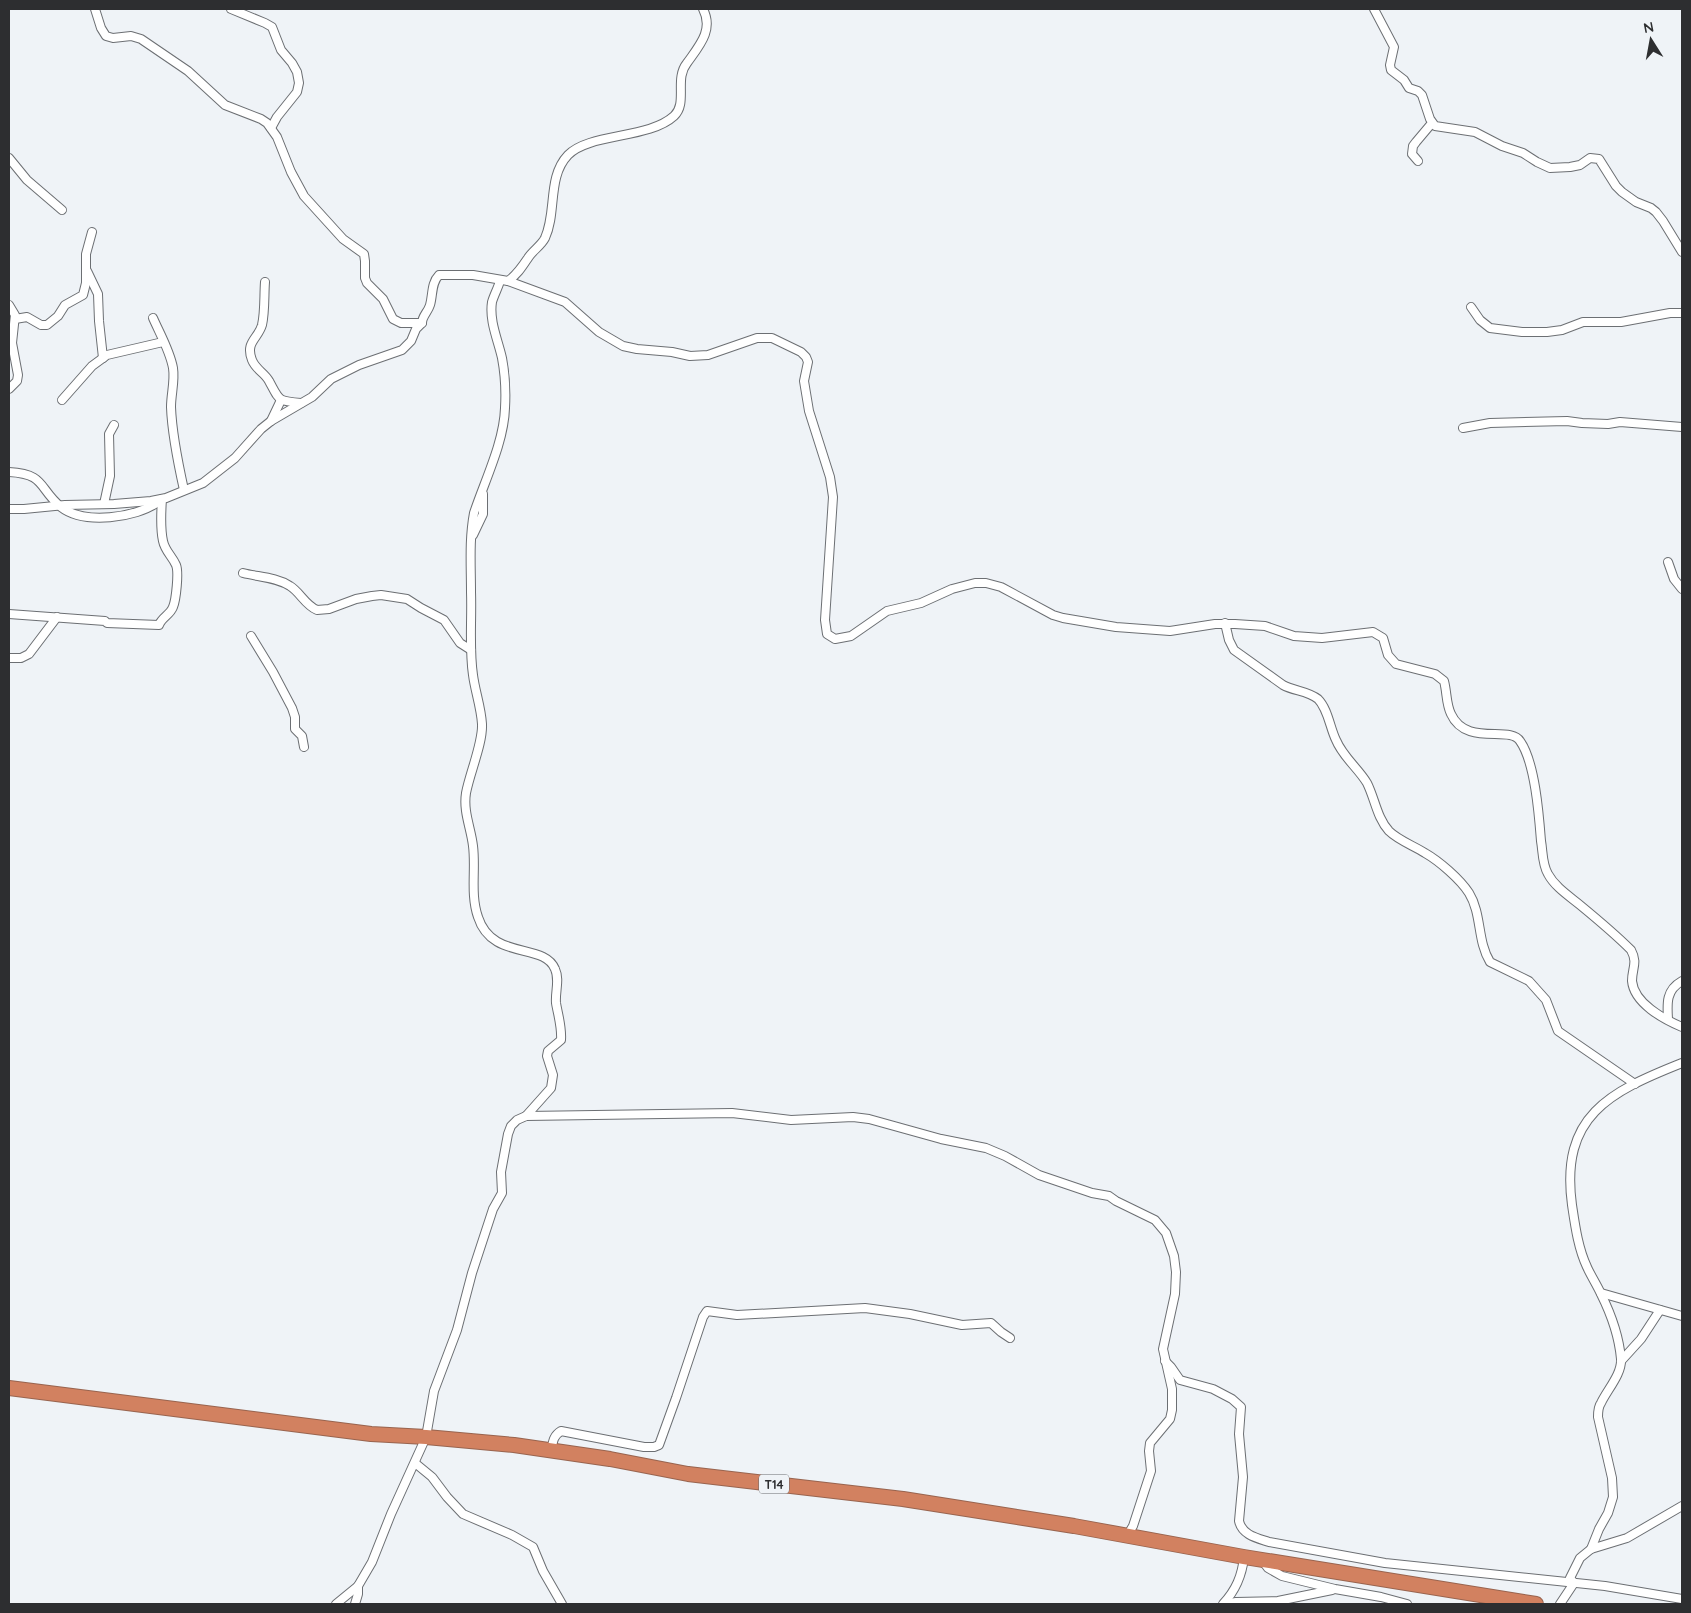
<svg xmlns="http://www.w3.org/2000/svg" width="1691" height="1613" font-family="Quicksand,sans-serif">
<rect width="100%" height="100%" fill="#eff3f7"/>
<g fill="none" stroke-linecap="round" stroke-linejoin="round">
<g stroke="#6c6f73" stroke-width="10">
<g id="street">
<path d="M95,9l6,19 5,8 7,2 18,-2 10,3 47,32 37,34 36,14 6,4 10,14 14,35 13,24 39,43 21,15 1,7v17l2,5 16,16 10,20 8,4h21"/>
<path d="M231,9l34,14 7,4 9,23 11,13 5,9 2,11 -2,9 -20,25 -6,11"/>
<path d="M1374,9l20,38 -4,18 1,5 13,10 5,8 9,3 4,4 8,24 5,7 40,6 27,14 21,7 14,9 13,6 20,-1 10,-2 10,-7 9,1 17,27 6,6 14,10 15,6 5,4 7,9 19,31"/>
<path d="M9,158l18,22 35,30"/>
<path d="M1418,161l-6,-7 1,-8 3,-4 16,-19"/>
<path d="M87,271l11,23 1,27 4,37"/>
<path d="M500,281c-2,7 -6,14 -8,21 -3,19 6,38 10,56 3,16 4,33 3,50 -1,34 -20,72 -31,105 -5,27 -3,52 -3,79 1,28 -2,56 2,83 2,16 8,32 9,49 1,19 -12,48 -16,69 -3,19 5,35 7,53 3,23 -3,48 5,71 14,44 66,25 77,52 5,11 0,22 1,34 2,12 6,24 5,37l-13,11 -1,5 6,19 -2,13 -25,28"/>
<path d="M508,281l57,21 34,30 24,14 14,3 35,3 18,4 18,-1 49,-17h15l29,14 5,5 2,5 -4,19 5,30 21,66 3,20 -8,123 2,14 8,5 16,-3 36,-25 34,-8 31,-14 23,-6h11l15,4 52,28 10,3 53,9 54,4 45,-7h20l30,2 29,10 28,2 51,-6 10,6 5,17 8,9 39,10 9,7c3,11 2,23 7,33 15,33 59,11 69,27 15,21 19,74 21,100 2,11 1,23 7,33 7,13 21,22 32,31 17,14 36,30 51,45 7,13 1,18 1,31 2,22 31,38 50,46"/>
<path d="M265,282c-1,13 0,30 -3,43 -4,14 -17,17 -10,35 4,10 13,13 17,21 11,20 8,20 32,22"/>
<path d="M9,305l6,10 -3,28 6,32 -1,6 -8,8"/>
<path d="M1471,307l9,13 10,8 32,4h25l15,-2 21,-8h38l49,-9h12"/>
<path d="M153,318c7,16 17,33 20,50 2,13 -2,26 -2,39 1,28 7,56 13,83"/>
<path d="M15,319l12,-2 14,8h6l11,-9 7,-11 18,-10 3,-12v-29l6,-22"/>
<path d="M62,400l30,-34 15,-11 56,-13"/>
<path d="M271,421l10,-21"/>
<path d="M1463,428l27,-5 77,-2 15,2 26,1 12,-2 62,5"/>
<path d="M9,472c37,2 29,16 52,35 23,18 75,11 97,-5"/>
<path d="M104,504l6,-28 -1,-42 5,-9"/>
<path d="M9,509h15l41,-4 49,-1 37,-3 15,-3 37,-15 32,-25 26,-29 10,-8 41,-24 19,-18 28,-14 43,-15 9,-9 5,-12 6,-6c0,-7 6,-11 8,-18 3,-10 1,-22 9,-30h34l35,6c9,-6 14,-14 20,-23 4,-7 13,-12 17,-20 12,-26 2,-61 23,-83 21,-22 81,-16 106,-39 14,-13 0,-37 13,-53 12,-17 27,-33 16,-54"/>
<path d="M473,535l10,-21v-20"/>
<path d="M1668,562l6,17 8,10"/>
<path d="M243,573c15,4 33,4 47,13 10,6 15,19 27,24l12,-1 27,-10 16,-3 9,-1 26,4 14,9 23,12 16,23 11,7"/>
<path d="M9,614l96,7 2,2 52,2c3,-8 11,-10 14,-18 3,-7 6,-35 3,-42 -4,-9 -11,-14 -13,-24 -3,-14 -2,-28 -1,-42"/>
<path d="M1225,623l4,17 5,10 49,35c11,6 25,6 35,14 10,10 12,29 18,41 7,17 22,28 31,43 8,16 10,35 22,48 9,9 25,15 36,22 14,8 35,26 44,40 13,21 8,48 21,69l39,19 17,19 12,31 77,53"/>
<path d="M251,636l22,36 19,36 3,9v12l7,7 2,11"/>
<path d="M9,658h12l8,-4 28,-37"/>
<path d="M1668,1019c-1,-16 -2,-29 14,-38"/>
<path d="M1601,1293l81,23"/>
<path d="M1165,1361l6,6 9,13 33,9 19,10 9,8 -2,27 4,43 -4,44c3,14 18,17 30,21l116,21 220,23 77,13"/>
<path d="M1621,1361l20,-22 19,-29"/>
<path d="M551,1451c2,-9 2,-15 10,-20l83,16h10l5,-2 17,-47 27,-81 4,-6 30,4 128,-7 45,6 52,11 29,-2 10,9 9,6"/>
<path d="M415,1463l17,14 15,20 16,17 49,21 21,12 10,24 19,33"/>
<path d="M1591,1549l8,-20 9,-16 5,-16 -1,-19 -14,-61c0,-5 0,-10 3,-14 6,-13 21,-29 20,-44 -2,-23 -10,-45 -20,-65 -4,-9 -10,-18 -14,-27 -9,-19 -12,-42 -15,-62 -12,-89 37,-113 110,-142"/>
<path d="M1262,1560l6,8 14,8 53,13 46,8 26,7"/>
<path d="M336,1604l22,-18 14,-24 19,-48 35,-77 8,-46 23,-61 15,-57 21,-64 9,-16 -1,-21 7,-38 3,-8 6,-6 9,-4 206,-3 59,7 62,-3 16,2 72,20 45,9 19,8 34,19 53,18 17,3 7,5 39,19 11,13 8,23 2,16 -1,22 -12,55 9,40v21l-2,9 -20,24 -1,8 2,20 -18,55 -6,10"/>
<path d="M355,1604l3,-10v-8"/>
<path d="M1223,1604c13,-14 19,-28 21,-47"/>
<path d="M1226,1604l10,-2 42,-1 54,-11"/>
<path d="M1560,1604l14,-21 -4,-5 10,-20 11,-9 36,-11 55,-32"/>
</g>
</g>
<g stroke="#98644f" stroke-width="16">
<path id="highway" d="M9,1388l362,46 55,3 88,8 96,14 78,15 215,25 171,27 170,31 292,47"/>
</g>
<use href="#street" stroke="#fff" stroke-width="8"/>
<use href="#highway" stroke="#d28160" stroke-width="14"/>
</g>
<g text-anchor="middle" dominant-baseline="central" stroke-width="4" stroke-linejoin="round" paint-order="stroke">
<rect fill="#eff3f7" stroke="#67696c" stroke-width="1" x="759" y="1474.5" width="30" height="19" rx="4"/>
<g font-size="12" font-weight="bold" fill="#2d2e30">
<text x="774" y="1484">T14</text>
</g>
</g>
<rect width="1691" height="1613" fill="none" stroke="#2d2e30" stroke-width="20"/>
<g transform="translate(1651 40) rotate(349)" stroke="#eff3f7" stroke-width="4" paint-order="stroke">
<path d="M0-4L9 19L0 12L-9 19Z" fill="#2d2e30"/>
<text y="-8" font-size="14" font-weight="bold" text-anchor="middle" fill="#2d2e30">N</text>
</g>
</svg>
